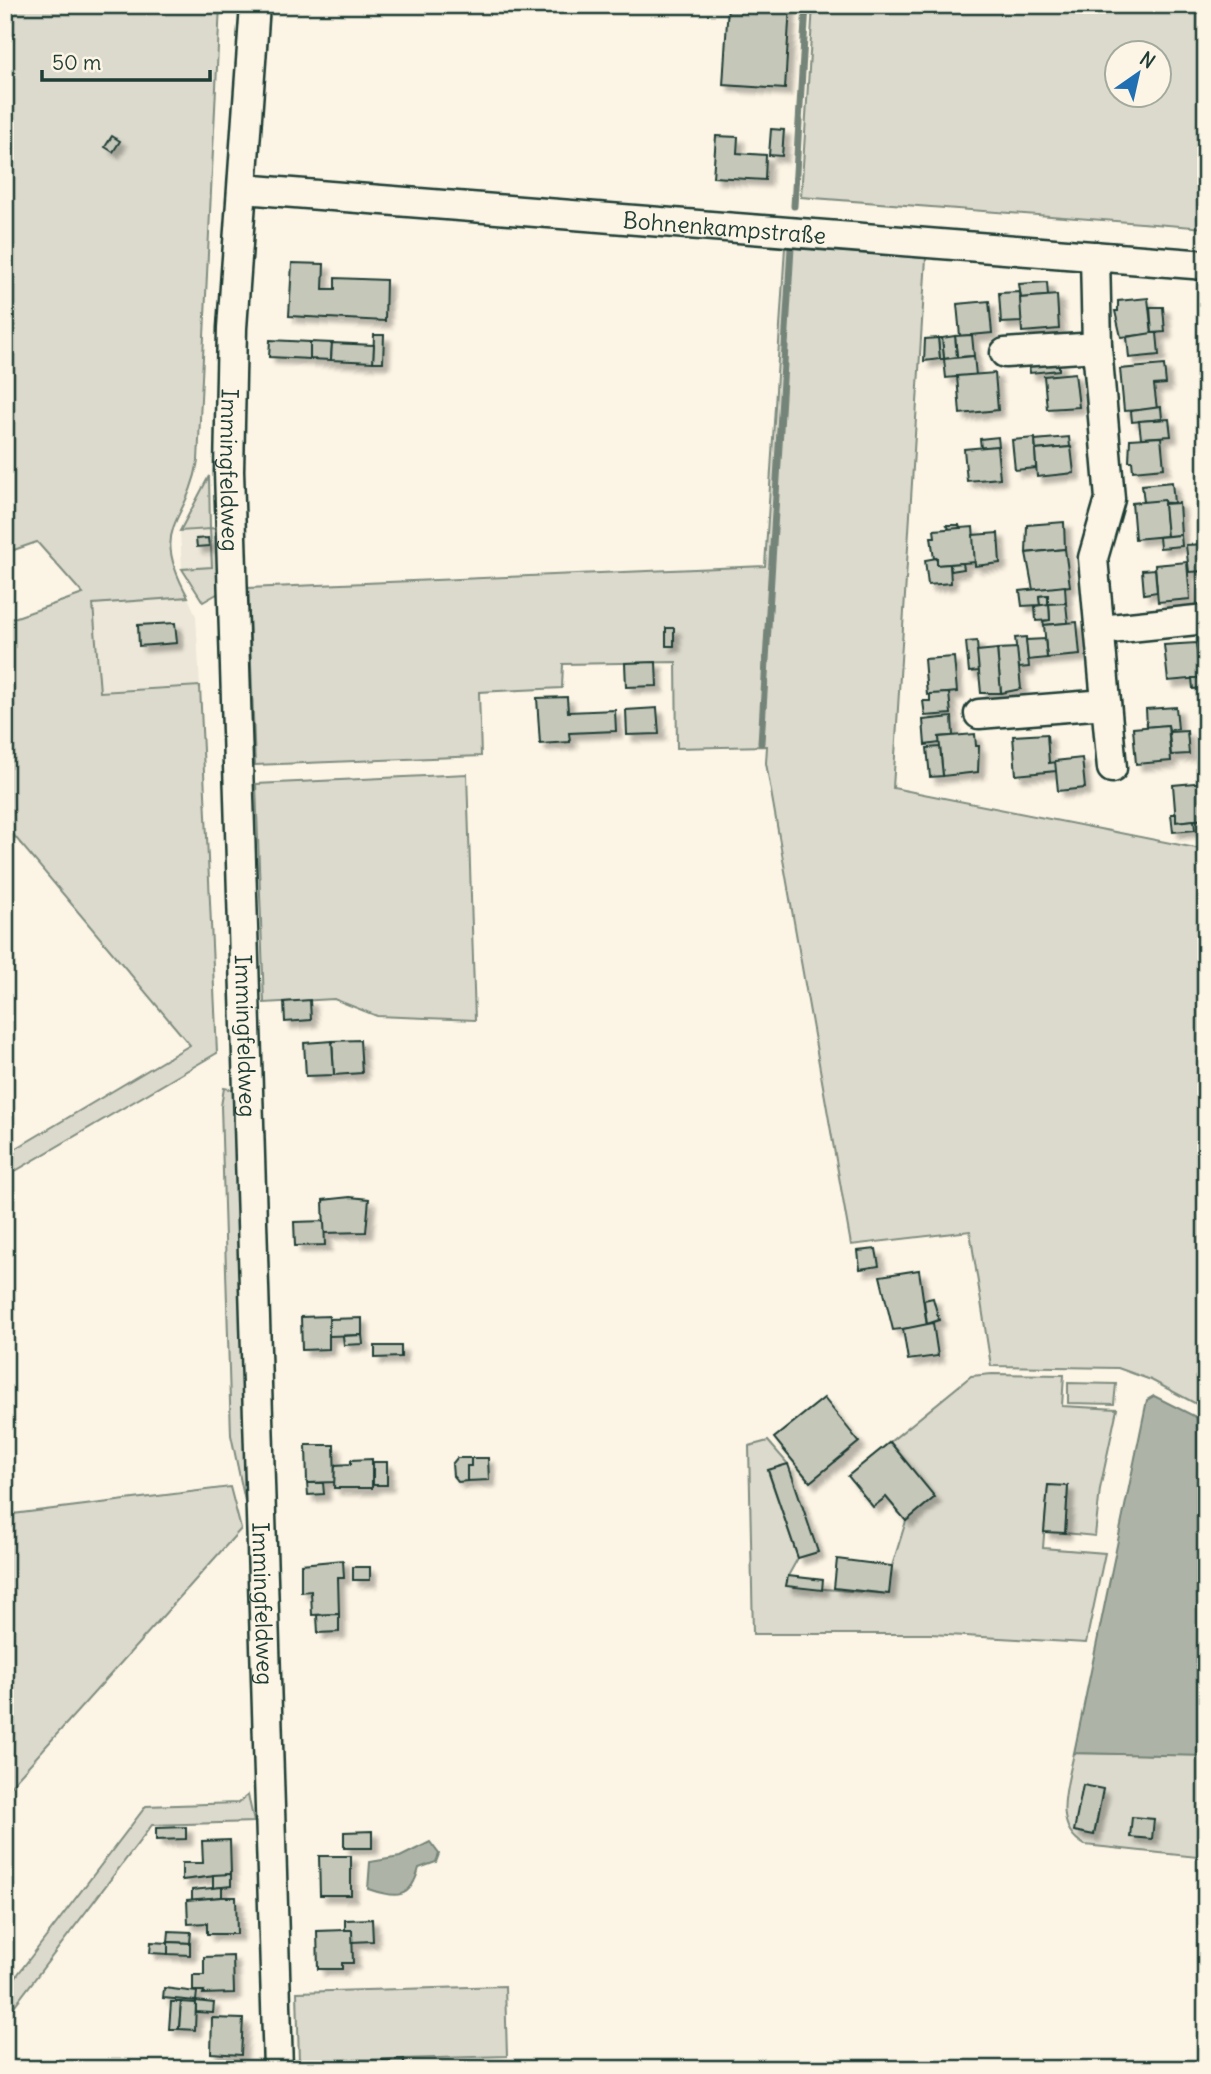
<svg xmlns="http://www.w3.org/2000/svg" width="1211" height="2074" font-family="Delius,sans-serif">
<defs>
<filter id="shadow"><feDropShadow dx="6" dy="6" stdDeviation="2" flood-color="#0004"/></filter>
</defs>
<rect width="100%" height="100%" fill="#fcf5e5"/>
<filter id="ink" filterUnits="userSpaceOnUse"><feTurbulence type="fractalNoise" baseFrequency=".0143" numOctaves="2"/><feDisplacementMap in="SourceGraphic" scale="14" xChannelSelector="R" yChannelSelector="G"/><feConvolveMatrix kernelMatrix="1 2 1 2 8 2 1 2 1" color-interpolation-filters="sRGB"/></filter>
<g filter="url(#ink)">
<g fill="#ece7d8">
<path d="M210,529l2,38 -30,2 -2,-38z"/>
<path d="M188,597l8,19 4,70 -101,6 -6,-88z"/>
</g>
<g fill="#dcdacc" stroke="#7e8c80" stroke-width="2" fill-rule="evenodd">
<path d="M5,5h215l-22,456c-11,65 -50,63 -10,136l-95,7 7,88 100,-6 17,367 -212,124v-22l185,-110 -185,-220v-204l78,-27 -46,-52 -32,11z"/>
<path d="M813,5h393v223l-405,-31zM1116,52h42v42h-42z"/>
<path d="M785,247l141,11 -33,530 313,62v559l-55,-29 -33,-12 -127,-2 -21,-135 -119,14 -85,-482 1,-17 -90,2 -1,-86 -113,2 -1,24 -83,4 2,64 -226,9 -7,-177 517,-22z"/>
<path d="M209,476l1,52 9,1 3,62 -19,11 -21,-33 30,-2 -2,-38 -30,2z"/>
<path d="M467,774l8,246 -98,-4 -43,-17 -70,4 -8,-219z"/>
<path d="M224,1088l11,2 15,435 -19,-90 -10,-329z"/>
<path d="M992,1374l72,1 -2,31 55,3 -17,80 -5,47 -30,-3 3,-46 -20,-2 -5,63 62,5 -19,90 -156,-9h-177l-4,-188 19,-5 20,23 -20,7 30,87 -10,18 -1,10 101,8 4,-28 14,-45 27,-23 -43,-56 81,-66z"/>
<path d="M1068,1383l48,1 -2,20 -46,-1z"/>
<path d="M230,1487l11,42 -236,263v-277z"/>
<path d="M1074,1753l132,2v103l-121,-13c-34,-18 -17,-61 -11,-92z"/>
<path d="M248,1795l6,27 -102,3 -147,193v-27l141,-185 92,-3z"/>
<path d="M505,1986l2,70 -208,6 -2,-70z"/>
</g>
<g fill="#aeb3a7" stroke="#758479" stroke-width="2">
<path d="M1154,1396l52,26v334l-132,-3 73,-353z"/>
<path d="M430,1842l9,12 -3,8 -17,6c-8,31 -22,31 -51,21l2,-27 30,-5z"/>
</g>
<g fill="none" stroke-linecap="round" stroke-linejoin="round">
<g stroke="#758479" stroke-width="7">
<path d="M794,206l12,-201"/>
<path d="M761,743l30,-495"/>
<path d="M5,2062l14,7"/>
</g>
</g>
<g fill="#c5c7b9" stroke="#1f3d34" stroke-width="2" filter="url(#shadow)">
<path d="M728,5h62l-5,84 -62,-4z"/>
<path d="M771,129l13,1 -2,26 -13,-1z"/>
<path d="M112,136l8,5 -7,11 -8,-5z"/>
<path d="M716,136l22,1 -1,16 29,2 -1,25 -52,-3z"/>
<path d="M292,263l32,1 -1,25h12v-11l51,2 -1,41 -96,-5z"/>
<path d="M1047,282l1,14 -27,2 -2,-14z"/>
<path d="M1020,292l2,30 -21,1 -2,-30z"/>
<path d="M1057,295l2,34 -37,3 -2,-34z"/>
<path d="M1148,298l4,36 -31,3 -6,-26h3v-10z"/>
<path d="M989,301l3,32 -32,3 -3,-32z"/>
<path d="M1150,307h13l2,25 -13,1z"/>
<path d="M1152,333h5l2,22 -30,3 -2,-21z"/>
<path d="M374,335h10l-1,27h-10z"/>
<path d="M972,335l2,21 -17,1 -2,-21z"/>
<path d="M955,336l2,21 -13,2 -2,-21z"/>
<path d="M938,338h4l2,21h-4z"/>
<path d="M938,338l2,21 -16,2 1,-22z"/>
<path d="M270,340l40,2v17l-41,-2z"/>
<path d="M310,342l22,1 -1,17 -21,-1z"/>
<path d="M332,343l42,2 -1,17 -42,-2z"/>
<path d="M974,356l2,19 -30,3 -2,-19z"/>
<path d="M1059,361v9l-29,3 -1,-9z"/>
<path d="M1164,365l2,19 -12,1 3,24 -33,2 -4,-42z"/>
<path d="M995,373l3,37 -38,4 -3,-38z"/>
<path d="M1075,373l4,34 -32,2 -3,-33z"/>
<path d="M1161,407l1,12 -30,3 -1,-11z"/>
<path d="M1169,419l2,17 -30,2 -2,-17z"/>
<path d="M998,437l1,9 -18,2 -1,-9z"/>
<path d="M1069,437l1,10 -34,3 -1,-10z"/>
<path d="M1161,437l3,31 -31,3 -1,-10h-3l1,-22z"/>
<path d="M1035,438l1,30 -21,2 -3,-30z"/>
<path d="M997,446l3,32 -33,3 -3,-32z"/>
<path d="M1071,447l3,26 -37,4 -2,-27z"/>
<path d="M1172,482l2,21 -30,-1 -2,-17z"/>
<path d="M1164,500l3,36 -32,3 -3,-36z"/>
<path d="M1179,503l2,32 -14,1 -3,-32z"/>
<path d="M1064,522l1,27 -39,4 1,-28z"/>
<path d="M947,525h12l1,3 -10,2z"/>
<path d="M973,527l3,35 -39,3v-7l-3,1 -3,-22h4l-1,-7z"/>
<path d="M998,533l2,30 -25,3 -2,-31z"/>
<path d="M1181,535l1,11 -22,2 -1,-11z"/>
<path d="M208,538l1,8 -12,1 -1,-8z"/>
<path d="M1206,544v27l-17,1 -3,-27z"/>
<path d="M1065,549l5,37 -37,4 -7,-37z"/>
<path d="M937,558v7l13,-1 1,19 -23,2 -3,-25z"/>
<path d="M1187,562l3,37 -32,3 -3,-37z"/>
<path d="M963,563l1,6 -13,2 -1,-7z"/>
<path d="M1155,569l2,23 -13,2 -2,-24z"/>
<path d="M1065,586l1,17 -18,2v-10l-9,1 1,9 -18,1 -2,-15z"/>
<path d="M1048,595v10h-8l-1,-9z"/>
<path d="M1066,603l2,20 -24,2 -1,-4 7,-1 -1,-16z"/>
<path d="M1049,604l1,16 -14,1 -1,-15z"/>
<path d="M1077,622l3,33 -33,3 -3,-33z"/>
<path d="M175,623l2,20 -38,3 -1,-21z"/>
<rect x="666" y="628" width="8" height="18"/>
<path d="M1026,637l3,30 -10,1 -4,-30z"/>
<path d="M1045,639l2,19 -19,2 -2,-20z"/>
<path d="M977,641l2,30 -10,1 -3,-30z"/>
<path d="M1196,643l4,35 -32,3 -4,-36z"/>
<path d="M1017,648l4,41 -20,4 -4,-44z"/>
<path d="M997,649l4,44h-20l-4,-42z"/>
<path d="M954,657l3,35 -30,3 -3,-36z"/>
<path d="M656,662l1,24 -31,1 -1,-24z"/>
<path d="M1199,669h5l1,19 -12,1 -1,-11h8z"/>
<path d="M949,693l2,21 -26,2 -2,-15h7v-7z"/>
<path d="M567,697l1,15 47,-2 1,21 -47,2 1,9 -30,2 -3,-46z"/>
<path d="M1176,707l2,22 -9,1 -1,-5 -21,2 -1,-18z"/>
<path d="M657,708l2,26 -32,1 -1,-25z"/>
<path d="M952,717l1,19 -14,1 1,6 -15,2 -2,-25z"/>
<path d="M1168,725l3,36 -35,3 -3,-36z"/>
<path d="M1187,731l2,23 -18,1 -2,-23z"/>
<path d="M975,734l1,12h3l-1,26 -35,4 -4,-39z"/>
<path d="M1047,734l2,29 7,-1v9l-40,4 -3,-39z"/>
<path d="M940,747l3,29 -13,1 -3,-29z"/>
<path d="M1082,758l3,30 -27,3 -3,-30z"/>
<path d="M1205,782l1,37 -30,3 -3,-37z"/>
<path d="M1171,814h5v8l18,-2 1,10 -22,2z"/>
<path d="M310,1000l1,20 -26,2 -1,-20z"/>
<path d="M360,1040l2,33 -28,2 -2,-34z"/>
<path d="M332,1041l2,34 -28,1 -2,-33z"/>
<path d="M350,1197l19,2 -3,33 -42,1 -1,-33z"/>
<path d="M324,1221l1,24 -30,1 -1,-24z"/>
<path d="M876,1249l3,17 -19,3 -2,-18z"/>
<path d="M919,1270l8,56 -34,4 -13,-54z"/>
<path d="M933,1298l6,22 -12,4 -3,-24z"/>
<path d="M329,1316v33l-27,1 -1,-33z"/>
<path d="M362,1318v17l-33,1v-17z"/>
<path d="M933,1323l5,33 -30,4 -5,-31z"/>
<path d="M362,1335l1,9 -19,1 -1,-9z"/>
<path d="M375,1346h26v11l-26,1z"/>
<path d="M824,1398l35,44 -49,40 -36,-44z"/>
<path d="M890,1442l45,55 -29,24 -20,-24 -13,10 -25,-31z"/>
<path d="M306,1445h28l1,37 -28,1z"/>
<path d="M457,1458h14v8h-4v15l-9,1 -5,-6 -1,-12z"/>
<path d="M471,1458h17l1,22 -22,1v-15h4z"/>
<path d="M372,1459v29h-38l1,-23 16,-1v-4z"/>
<rect x="373" y="1462" width="14" height="23"/>
<path d="M788,1464l30,88 -20,6 -30,-88z"/>
<path d="M307,1483h16l1,11 -16,1z"/>
<path d="M1048,1485l20,1 -3,47 -21,-1z"/>
<path d="M837,1559l55,7 -3,28 -55,-6z"/>
<path d="M343,1560l1,18h-6l1,36 -27,1 -1,-24 -10,1v-28z"/>
<rect x="353" y="1567" width="17" height="13"/>
<path d="M788,1576l35,4 -1,10 -36,-4z"/>
<path d="M339,1614v18l-21,1 -1,-18z"/>
<path d="M1083,1785l20,4 -9,46 -20,-4z"/>
<path d="M1132,1817l22,2 -2,20 -22,-2z"/>
<path d="M1205,1817h1v25h-3z"/>
<path d="M186,1827v12l-30,1v-12z"/>
<path d="M372,1831v17h-28v-16z"/>
<path d="M230,1840l1,34 -49,6v-17h21l-1,-22z"/>
<path d="M319,1856h32v39h-31z"/>
<path d="M231,1874v12l-18,2v-13z"/>
<path d="M222,1887v10l-30,3v-10z"/>
<path d="M222,1897h14l1,37h-30v-11l-19,1 -1,-24z"/>
<path d="M372,1919l1,22 -21,1v-12h-7v-10z"/>
<path d="M345,1930h7l1,33h-11v6h-24l-1,-38z"/>
<path d="M169,1931l22,1 -1,11 -22,-1z"/>
<path d="M151,1942l17,1v11l-18,-1z"/>
<path d="M168,1942l22,1v12l-22,-1z"/>
<path d="M233,1956l1,37 -31,1 1,-3h-11v-16h11v-18z"/>
<path d="M164,1988l33,4 -1,9 -33,-3z"/>
<path d="M196,2001l18,2 -1,10 -17,-1z"/>
<path d="M171,2002h10l-2,27h-10z"/>
<path d="M181,2002l15,1 -1,27 -16,-1z"/>
<path d="M212,2018l31,1 -2,36 -30,-2z"/>
<path d="M404,2059v10h-21v-9z"/>
</g>
<g fill="none" stroke-linecap="round" stroke-linejoin="round">
<g stroke="#1f3d34" stroke-width="33">
<g id="minor">
<path id="s1" d="M255,5l-23,323 -3,143 49,1598"/>
<path id="s2" d="M243,189l963,76"/>
<path d="M1095,256l2,91 13,152 -17,59 19,210"/>
<path d="M1005,353l92,-6"/>
<path d="M1101,630l105,-11"/>
<path d="M979,714l127,-10"/>
</g>
</g>
<use href="#minor" stroke="#fcf5e5" stroke-width="28"/>
</g>
</g>
<g text-anchor="middle" dominant-baseline="central" stroke-width="7" stroke-linejoin="round" paint-order="stroke">
<g font-size="23" fill="#1f3d34" stroke="#fcf5e5">
<text stroke="none"><textPath href="#s2" startOffset="483">Bohnenkampstraße</textPath></text>
<text stroke="none"><textPath href="#s1" startOffset="466">Immingfeldweg</textPath></text>
<text stroke="none"><textPath href="#s1" startOffset="1032">Immingfeldweg</textPath></text>
<text stroke="none"><textPath href="#s1" startOffset="1600">Immingfeldweg</textPath></text>
</g>
</g>
<rect width="1211" height="2074" fill="none" stroke="#fcf5e5" stroke-width="28"/>
<rect x="14" y="14" width="1183" height="2046" fill="none" stroke="#1f3d34" stroke-width="2.5" filter="url(#ink)"/>
<g transform="translate(1138 74) rotate(34)"><circle r="33" fill="#fcf5e5" stroke="#a4ab9e" stroke-width="2"/>
<path d="M0-5L12 26L0 18L-12 26Z" fill="#1f6fb2"/>
<text y="-10" font-size="19" font-weight="bold" text-anchor="middle" fill="#1f3d34">N</text>
</g>
<path d="M42 70v10h168v-10" fill="none" stroke="#1f3d34" stroke-width="3.5"/>
<text x="52" y="70" font-size="21" fill="#1f3d34" stroke="#fcf5e5" stroke-width="5" paint-order="stroke">50 m</text>
</svg>
